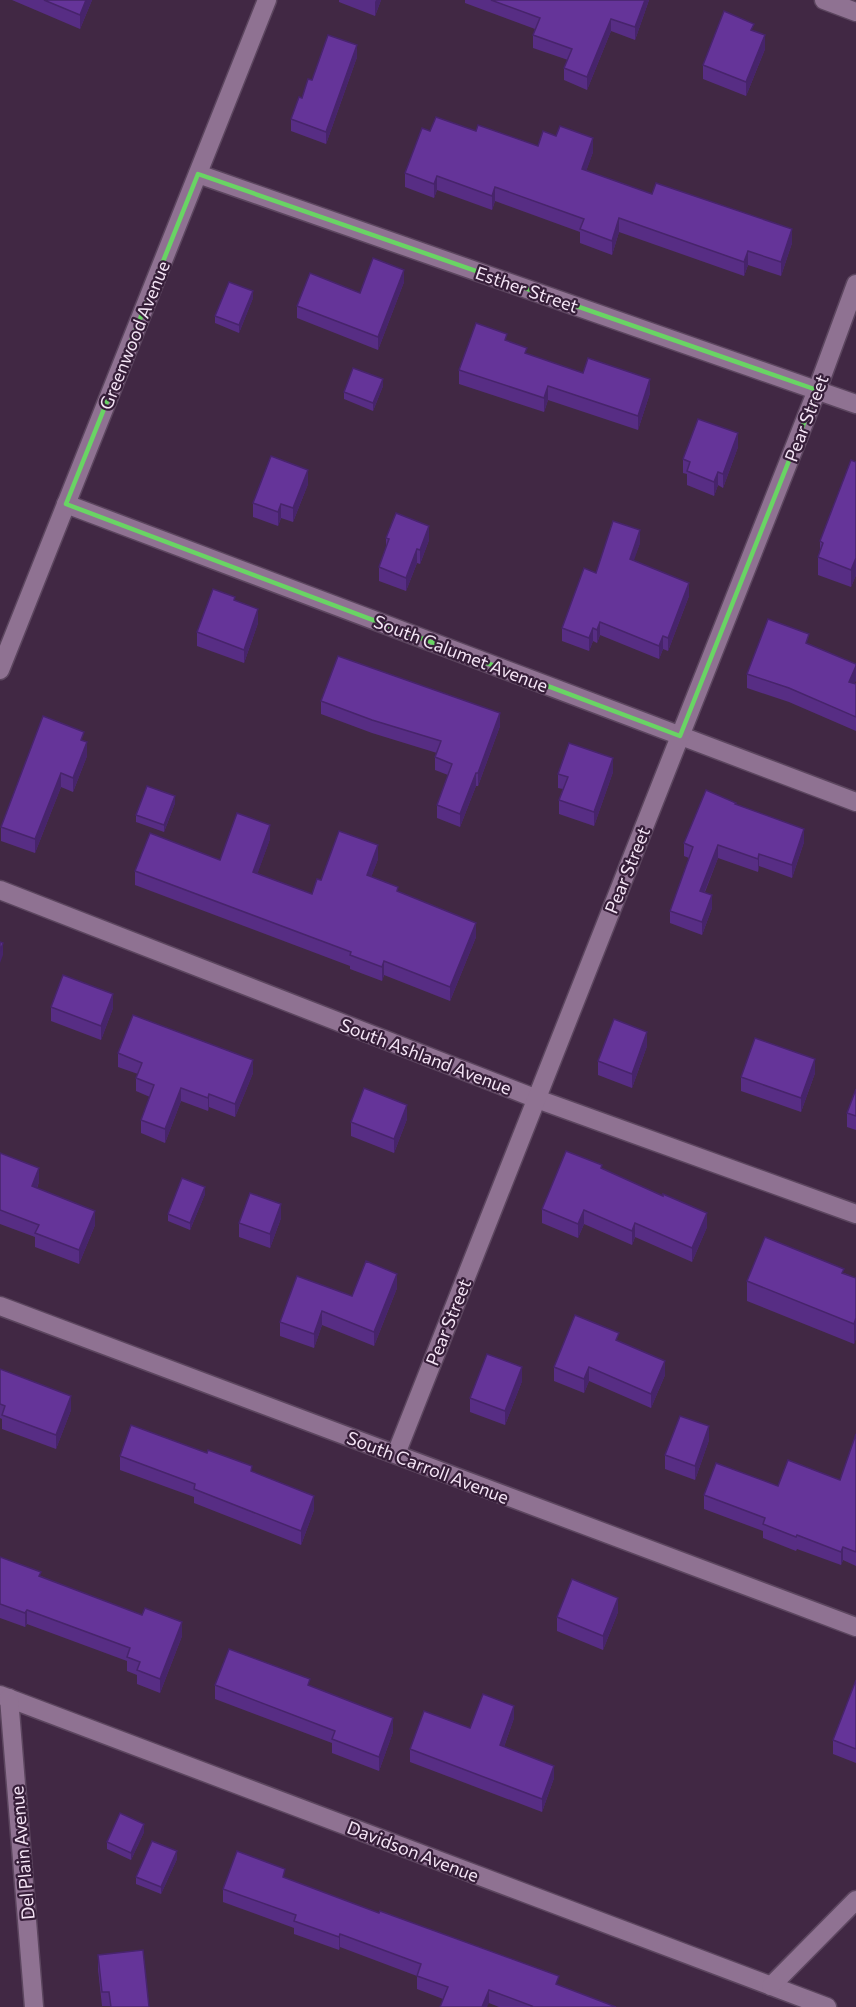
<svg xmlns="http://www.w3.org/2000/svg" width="856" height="2007" font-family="Commissioner,sans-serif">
<rect width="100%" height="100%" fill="#412844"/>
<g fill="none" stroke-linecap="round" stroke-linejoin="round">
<g stroke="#5c465f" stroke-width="21">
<g id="minor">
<path d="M824,0l32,12"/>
<path d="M198,174l658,230"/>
<path d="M66,504l790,298"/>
<path d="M0,670l267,-670"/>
<path d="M0,890l537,209 319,115"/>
<path d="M0,1306l856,321"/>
<path d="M396,1454l421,-1064 39,-106"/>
<path d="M0,1695l827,312"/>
<path d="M9,1698l25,309"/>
<path d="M771,1986l85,-86"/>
</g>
</g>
<use href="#minor" stroke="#8f7292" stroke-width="18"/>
</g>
<g fill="#572d84">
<path d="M12,0h80l-12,29z"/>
<path d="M339,0h42l-6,16 -36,-14z"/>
<path d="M465,0h184l-14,40 -24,-9 -24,59 -23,-10v-12l4,-8 -35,-12v-13l2,-6 -70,-26z"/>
<path d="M754,31l11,18 -19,47 -43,-17v-14z"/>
<path d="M357,57l-31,87 -35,-13v-12l11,-21 10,-18z"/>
<path d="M430,131h46l62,15 18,-10 37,16 -7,19 206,72 -11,33 -33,-11 -4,11 -125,-44 -7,23 -32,-12v-11l-85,-31 -3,9 -55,-20 -3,8 -29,-11v-14z"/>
<path d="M404,282l-26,68 -81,-32v-12l63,-13z"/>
<path d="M253,298l-14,35 -24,-10v-7z"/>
<path d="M507,341l20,13 56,19 67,20 -12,37 -90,-30 -4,12 -85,-28v-14z"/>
<path d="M383,386l-10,25 -29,-12v-7z"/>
<path d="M738,447l-15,41 -5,-3 -4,11 -27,-11v-11l-4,-1v-14z"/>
<path d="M856,462v113l-5,12 -33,-12v-18l2,-7v-9z"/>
<path d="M308,484l-15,38 -12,-4 -3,8 -25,-9v-14z"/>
<path d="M386,538l43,2 -9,24 -3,-1 -11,28 -27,-10v-14l7,-19z"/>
<path d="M640,543l-7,18 56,35 -21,55 -5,-2 -4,10 -59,-24 -3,8 -4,-2 -4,10 -27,-10v-13l34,-55z"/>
<path d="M235,600l23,23 -14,40 -47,-17v-14z"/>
<path d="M809,644l47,20v16l-2,4h2v47l-67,-29 -42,-14v-14z"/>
<path d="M321,701l179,25 -22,60h-2l-16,41 -23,-9v-13l11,-30 -13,-5v-13l2,-4 -65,-20 -51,-19z"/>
<path d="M84,741l3,15 -14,36 -12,-5 -26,66 -34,-12v-14z"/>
<path d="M613,772l-19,54 -35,-12v-14l4,-11 -5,-1v-14z"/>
<path d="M175,803l-11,29 -28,-10v-7z"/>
<path d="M736,804l68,38 -12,36 -33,-12 -1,6 -40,-14 -13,34 7,16 -10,27 -32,-12v-12l19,-53 -5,-2v-13z"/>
<path d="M270,839l-13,35 55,20 9,-14 57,-21 -7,18 105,60 -26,64 -66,-26 -2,6 -32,-12v-3l-215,-81v-14l85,-11z"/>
<path d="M51,1007l62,1 -12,32 -50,-19z"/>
<path d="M647,1046l-15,42 -34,-13v-14z"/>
<path d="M118,1053l135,20 -18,44 -26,-10 -1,4 -27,-10 -16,42 -24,-10v-13l9,-23 -14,-6v-13l2,-4 -20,-7z"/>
<path d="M815,1073l-14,39 -60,-21v-14z"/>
<path d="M856,1089v41l-9,-3v-14z"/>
<path d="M407,1119l-13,34 -43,-17v-14z"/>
<path d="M0,1153l39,29 -2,6 58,37 -16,39 -44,-17v-10l-35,-13z"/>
<path d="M602,1169l105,58 -15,35 -57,-25 -3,8 -48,-21 -6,14 -36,-15v-14z"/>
<path d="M205,1194l-15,36 -22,-9v-7z"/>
<path d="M281,1218l-11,30 -31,-11v-14z"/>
<path d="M844,1273l12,5v60l-2,6 -107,-43v-20z"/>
<path d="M397,1288l-23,58 -52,-21 -8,23 -34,-12v-14l72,-26z"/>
<path d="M619,1341l46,34 -14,33 -62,-27 -5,12 -30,-12v-14z"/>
<path d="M0,1369l71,41 -15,39 -54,-20v-10l-2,-1z"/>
<path d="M522,1381l-17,44 -35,-13v-14z"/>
<path d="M856,1434v132l-13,-6 -2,5 -44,-16 -1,2 -33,-13v-7l-59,-22v-14l74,-9 62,-6z"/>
<path d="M709,1440l-14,40 -30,-11v-14z"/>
<path d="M120,1456l132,16 62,38 -13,35 -107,-42v-6l-74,-27z"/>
<path d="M0,1557l41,19 141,60 -22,57 -23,-9v-9l-10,-4v-10l-100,-37 -2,3 -25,-9z"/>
<path d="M618,1612l-15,38 -46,-19v-14z"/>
<path d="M856,1680v83l-23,-9v-14z"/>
<path d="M215,1685l95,1 83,46 -14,39 -47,-18v-10l-117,-44z"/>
<path d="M514,1718l-10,29 50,31 -12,34 -132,-50v-13l60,-21z"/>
<path d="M144,1832l-13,28 -24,-11v-7z"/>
<path d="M177,1859l-16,35 -25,-10v-7z"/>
<path d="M285,1878l274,107 57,22h-117l-10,-4 -46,-4 -26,-10v-13l-77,-29 -1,3 -45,-16v-6l-71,-26v-13z"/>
<path d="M98,1955l51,52 -47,-1 -4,-37z"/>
</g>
<g fill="#47246b">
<path d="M86,0h6l-12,29v-14z"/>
<path d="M376,0h5l-6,16v-14z"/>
<path d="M645,0h4l-14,40v-13z"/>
<path d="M611,19v12l-24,59v-13z"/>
<path d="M765,35v14l-19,47v-14z"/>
<path d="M357,45v12l-31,87v-12z"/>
<path d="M593,138v14l-11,31v-14z"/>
<path d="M437,176v14l-3,8v-14z"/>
<path d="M495,187v14l-3,9v-14z"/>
<path d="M619,218v14l-7,23v-14z"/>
<path d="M792,229v14l-11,33v-14z"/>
<path d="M748,251v14l-4,11v-14z"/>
<path d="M404,270v12l-26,68v-13z"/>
<path d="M253,291v7l-14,35v-8z"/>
<path d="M383,379v7l-10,25v-8z"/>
<path d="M650,379v14l-12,37v-14z"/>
<path d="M548,386v14l-4,12v-14z"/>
<path d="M738,433v14l-15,41v-14z"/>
<path d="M308,470v14l-15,38v-14z"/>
<path d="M718,472v13l-4,11v-14z"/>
<path d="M281,504v14l-3,8v-14z"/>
<path d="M429,526v14l-9,24v-14z"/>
<path d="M640,530v13l-10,29v-13z"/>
<path d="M417,549v14l-11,28v-13z"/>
<path d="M856,558v17l-5,12v-17z"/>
<path d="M689,583v13l-21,55v-13z"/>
<path d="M258,609v14l-14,40v-13z"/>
<path d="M600,622v13l-3,8v-13z"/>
<path d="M593,628v13l-4,10v-13z"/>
<path d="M663,636v13l-4,10v-13z"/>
<path d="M856,666v14l-7,16v-14z"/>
<path d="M500,713v13l-22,60v-13z"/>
<path d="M87,742v14l-14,36v-14z"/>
<path d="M613,758v14l-19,54v-14z"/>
<path d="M61,773v14l-26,66v-14z"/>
<path d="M476,773v13l-16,41v-13z"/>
<path d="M175,796v7l-11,29v-7z"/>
<path d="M270,825v14l-17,47v-14z"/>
<path d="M804,829v13l-12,36v-13z"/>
<path d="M378,845v14l-11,30v-14z"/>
<path d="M718,845v13l-18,45v-12z"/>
<path d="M759,854v12l-1,6v-13z"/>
<path d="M712,895v13l-10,27v-13z"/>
<path d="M476,923v14l-26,64v-14z"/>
<path d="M3,943v12l-3,8v-12z"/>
<path d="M384,961v14l-2,6v-14z"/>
<path d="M113,994v14l-12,32v-14z"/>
<path d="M647,1032v14l-15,42v-14z"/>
<path d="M815,1059v14l-14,39v-14z"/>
<path d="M253,1060v13l-18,44v-13z"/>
<path d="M181,1088v13l-16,42v-14z"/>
<path d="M209,1094v13l-1,4v-13z"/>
<path d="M407,1105v14l-13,34v-14z"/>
<path d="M39,1168v14l-7,18v-14z"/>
<path d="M205,1187v7l-15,36v-7z"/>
<path d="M281,1204v14l-11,30v-14z"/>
<path d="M584,1210v14l-6,14v-14z"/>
<path d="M95,1211v14l-16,39v-14z"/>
<path d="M707,1213v14l-15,35v-14z"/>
<path d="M635,1223v14l-3,8v-14z"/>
<path d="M397,1274v14l-23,58v-14z"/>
<path d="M322,1311v14l-8,23v-14z"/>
<path d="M856,1318v20l-2,6v-20z"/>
<path d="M665,1361v14l-14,33v-14z"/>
<path d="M522,1367v14l-17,44v-14z"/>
<path d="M589,1367v14l-5,12v-14z"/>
<path d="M71,1396v14l-15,39v-14z"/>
<path d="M709,1426v14l-14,40v-14z"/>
<path d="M314,1496v14l-13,35v-14z"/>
<path d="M843,1547v13l-2,5v-13z"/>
<path d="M618,1598v14l-15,38v-14z"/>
<path d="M27,1610v14l-2,3v-14z"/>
<path d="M182,1622v14l-22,57v-14z"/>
<path d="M514,1706v12l-14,40v-13z"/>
<path d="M393,1718v14l-14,39v-14z"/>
<path d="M554,1766v12l-12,34v-13z"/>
<path d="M144,1824v8l-13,28v-7z"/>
<path d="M177,1851v8l-16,35v-7z"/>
<path d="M340,1934v13l-1,3v-13z"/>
<path d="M489,1990v13l-2,4h-5z"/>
</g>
<g fill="#653499" stroke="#47246b" stroke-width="1.5">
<path d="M44,0h42l-6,15z"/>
<path d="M491,0h154l-10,27 -24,-8 -24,58 -23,-9 8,-19 -39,-14 7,-17z"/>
<path d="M724,11l30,13 -3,6 14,5 -19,47 -43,-17z"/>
<path d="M328,35l29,10 -31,87 -35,-13 8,-22 3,1 6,-19 4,1z"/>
<path d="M436,117l40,14 2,-6 60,21 5,-15 13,5 4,-10 33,12 -11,31 70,25 4,-11 136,46 -11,33 -33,-11 -4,11 -125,-44 -7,23 -32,-12 4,-10 -89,-32 -3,9 -55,-20 -3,8 -29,-11 17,-45 8,3z"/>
<path d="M373,258l31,12 -26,67 -81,-31 13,-33 50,20z"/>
<path d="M229,282l24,9 -14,34 -24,-9z"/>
<path d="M476,323l31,11 -2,6 22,8 -2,5 58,20 5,-15 62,21 -12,37 -90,-30 -4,12 -85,-28z"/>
<path d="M353,368l30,11 -10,24 -29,-11z"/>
<path d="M698,419l40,14 -15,41 -5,-2 -4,10 -27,-11 3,-9 -7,-3z"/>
<path d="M271,456l37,14 -15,38 -12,-4 -3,8 -25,-9z"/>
<path d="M851,460l5,2v96l-5,12 -33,-13 5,-14 -3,-2z"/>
<path d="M396,513l33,13 -9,24 -3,-1 -11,29 -27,-11 10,-28 -3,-1z"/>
<path d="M613,521l27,9 -10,29 59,24 -21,55 -5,-2 -4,10 -59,-24 -3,8 -4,-2 -4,10 -27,-10 22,-60 12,5z"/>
<path d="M213,589l22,8 -1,3 24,9 -14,41 -47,-18z"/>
<path d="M768,619l41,15 -3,9 50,21v2l-7,16 7,2v33l-67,-29 -42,-14z"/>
<path d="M338,656l162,57 -22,60h-2l-16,41 -23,-9 15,-41 -17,-7 6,-16 -69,-21 -51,-19z"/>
<path d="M43,716l41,16 -3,8 6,2 -14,36 -12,-5 -26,66 -34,-12z"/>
<path d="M569,743l44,15 -19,54 -35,-12 9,-23 -10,-3z"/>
<path d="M147,786l28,10 -11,29 -28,-10z"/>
<path d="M706,790l30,13 -1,1 69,25 -12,36 -33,-11 -1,5 -40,-14 -18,46 12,4 -10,27 -32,-11 23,-64 -9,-4z"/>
<path d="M237,813l33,12 -17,47 59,22 5,-15 4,1 18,-49 39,14 -11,30 31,12 -1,4 79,32 -26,64 -66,-26 -2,6 -32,-12 1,-3 -216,-81 15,-38 70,27z"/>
<path d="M0,942l3,1 -3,8z"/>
<path d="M63,975l50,19 -12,32 -50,-19z"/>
<path d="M133,1015l120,45 -18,44 -26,-10 -1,4 -27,-10 -16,41 -24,-9 13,-35 -18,-7 6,-15 -24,-10z"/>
<path d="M614,1019l33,13 -15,42 -34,-13z"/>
<path d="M755,1038l60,21 -14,39 -60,-21z"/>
<path d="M364,1088l43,17 -13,34 -43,-17z"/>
<path d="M856,1089v27l-9,-3z"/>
<path d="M566,1151l36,14 -1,3 62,28v-2l44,19 -15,35 -57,-25 -3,8 -48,-21 -6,14 -36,-15z"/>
<path d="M0,1153l39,15 -7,18 63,25 -16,39 -44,-17 4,-8 -39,-15z"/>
<path d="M182,1178l23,9 -15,36 -22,-9z"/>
<path d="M250,1193l31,11 -11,30 -31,-11z"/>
<path d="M765,1237l79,32 -2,4 14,5v40l-2,6 -107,-43z"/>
<path d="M366,1261l31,13 -23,58 -52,-21 -8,23 -34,-12 17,-46 55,20z"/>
<path d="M575,1315l44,18 -3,7 49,21 -14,33 -62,-27 -5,12 -30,-12z"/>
<path d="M487,1354l35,13 -17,44 -35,-13z"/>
<path d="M0,1369l71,27 -15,39 -54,-20 3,-9 -5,-2z"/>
<path d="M680,1416l29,10 -14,40 -30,-11z"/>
<path d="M131,1425l76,28 1,-3 44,16 -1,5 63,25 -13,35 -107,-42 1,-5 -75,-28z"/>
<path d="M856,1434v118l-13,-5 -2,5 -44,-17 -1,2 -33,-13 2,-6 -61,-23 12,-32 62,23 10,-26 52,20z"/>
<path d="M0,1557l41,15 -2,4 103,39 3,-7 37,14 -22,57 -23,-9 3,-8 -13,-5 3,-9 -103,-38 -2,3 -25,-9z"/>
<path d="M572,1579l46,19 -15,38 -46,-19z"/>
<path d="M229,1649l81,30 -2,6 85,33 -14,39 -47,-18 3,-8 -120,-46z"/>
<path d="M856,1680v69l-23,-9z"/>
<path d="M483,1694l31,12 -14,39 54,21 -12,33 -132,-50 14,-38 46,17z"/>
<path d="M120,1813l24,11 -13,29 -24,-11z"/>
<path d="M152,1841l25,10 -16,36 -25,-10z"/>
<path d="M237,1851l48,18 -2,8 96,36 1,-2 179,65 -3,8 60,23h-85l1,-1 -43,-16 -7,17h-42l8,-20 -31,-11 4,-12 -81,-30 -1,3 -45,-16 2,-6 -73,-26z"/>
<path d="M143,1950l6,57h-38l-2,-15h-7l-4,-37z"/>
</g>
<path fill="none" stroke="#69d464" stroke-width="4.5" stroke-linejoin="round" d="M198,174l619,216 -137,346 -614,-232z"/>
<g text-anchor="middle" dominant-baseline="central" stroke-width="4.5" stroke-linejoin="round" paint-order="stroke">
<g font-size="18" fill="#f4e4f5" stroke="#361e39">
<text transform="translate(527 289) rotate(19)">Esther Street</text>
<text transform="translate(134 335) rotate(-68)">Greenwood Avenue</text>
<text transform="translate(806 418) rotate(-69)">Pear Street</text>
<text transform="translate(461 653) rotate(21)">South Calumet Avenue</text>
<text transform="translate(627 870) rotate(-68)">Pear Street</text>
<text transform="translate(426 1056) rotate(21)">South Ashland Avenue</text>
<text transform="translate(448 1322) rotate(-68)">Pear Street</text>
<text transform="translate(428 1467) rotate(21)">South Carroll Avenue</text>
<text transform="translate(413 1851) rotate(21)">Davidson Avenue</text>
<text transform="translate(22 1853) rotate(-95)">Del Plain Avenue</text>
</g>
</g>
</svg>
